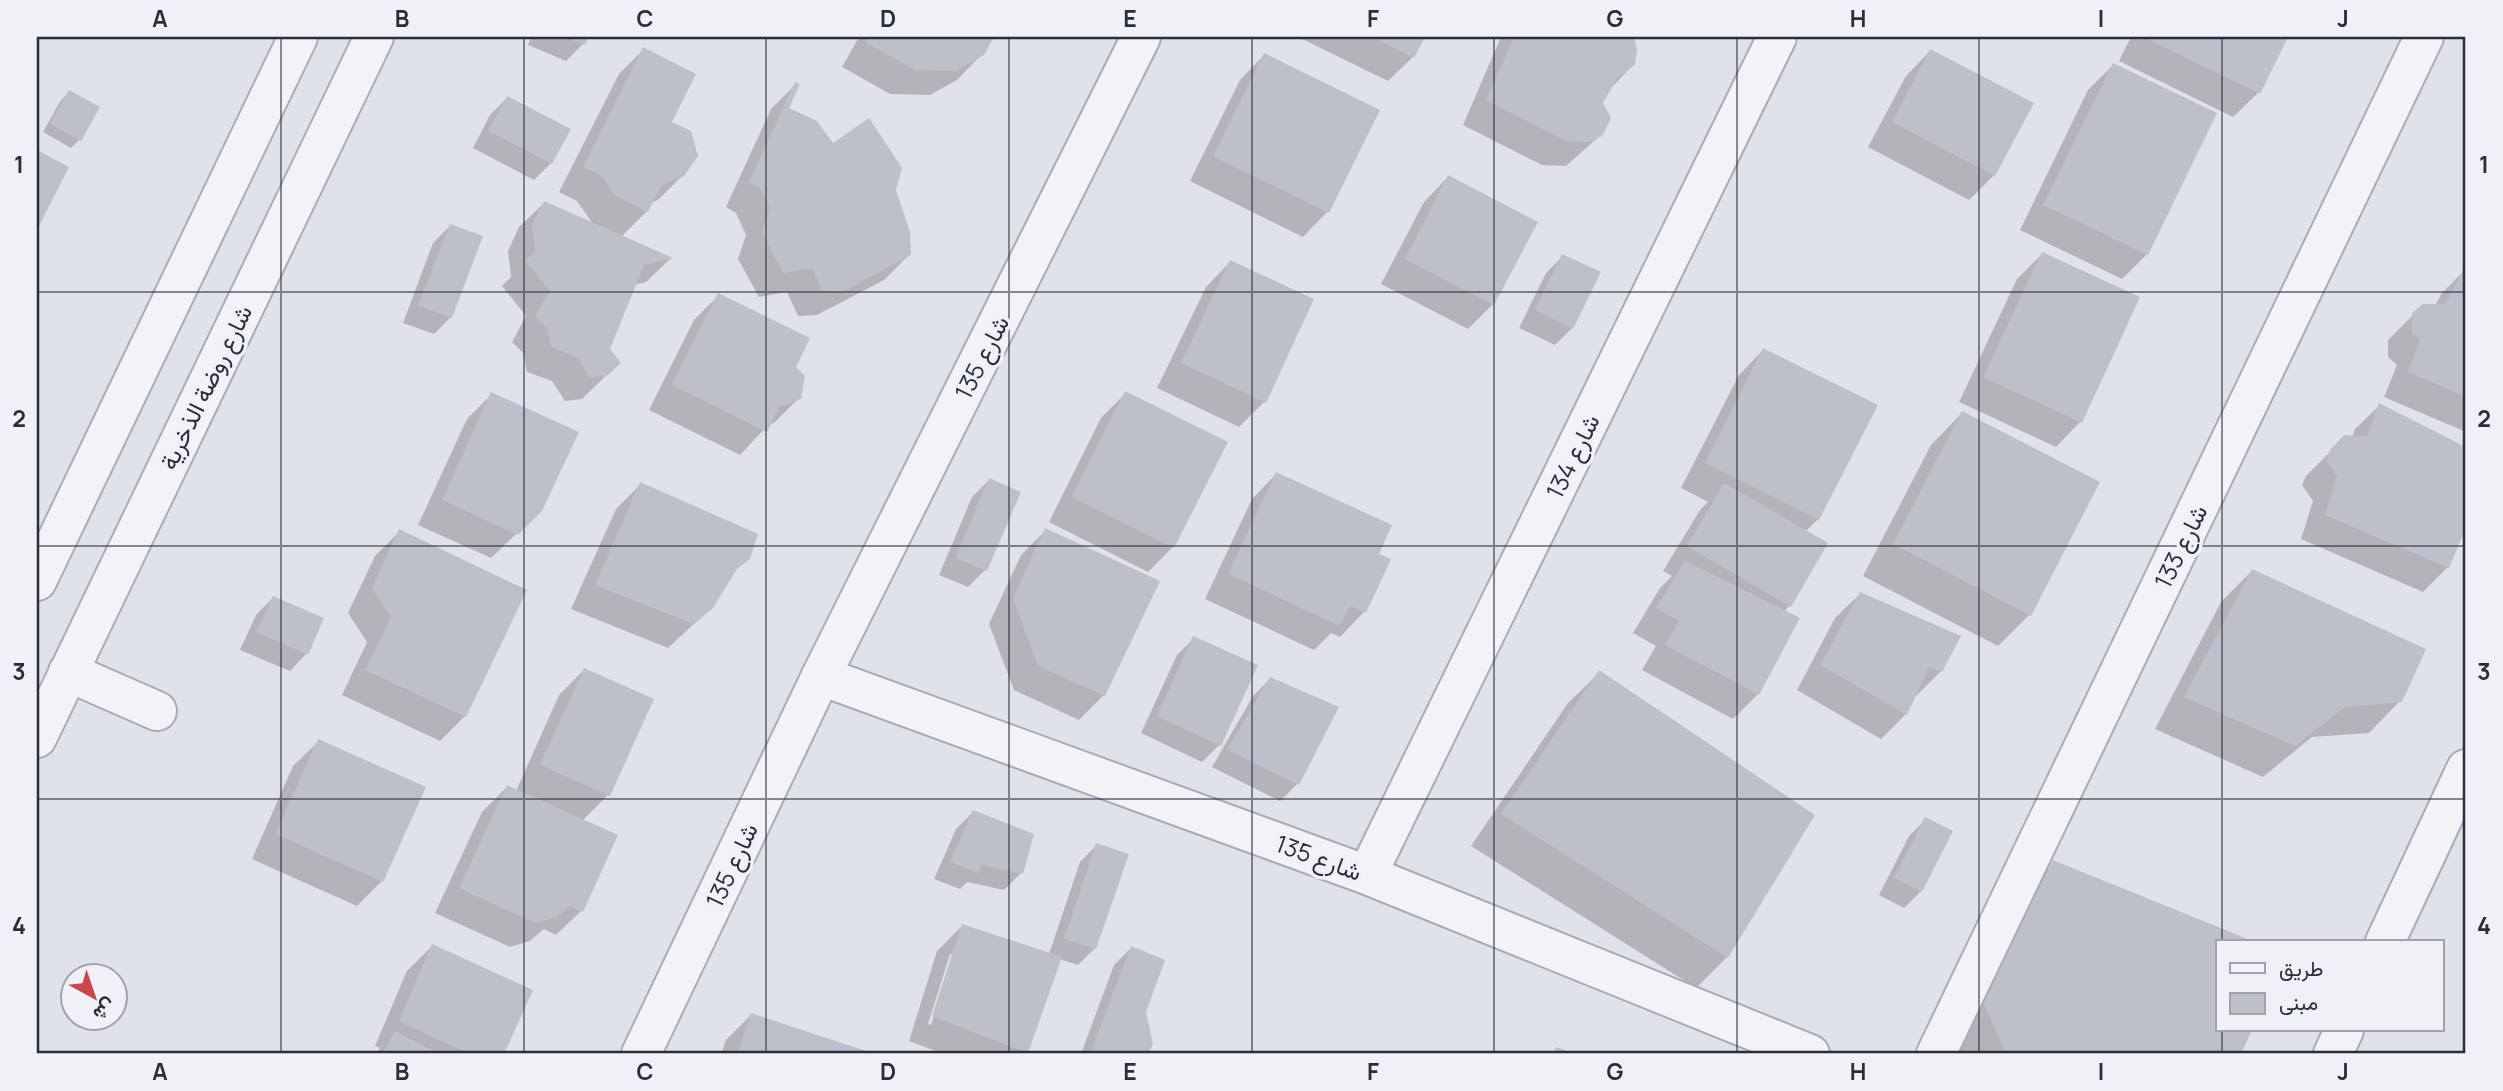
<svg xmlns="http://www.w3.org/2000/svg" width="2503" height="1091" font-family="Manrope,Vazirmatn,sans-serif">
<rect width="100%" height="100%" fill="#dfe2e8"/>
<g fill="#0003" fill-rule="evenodd">
<path d="M531,37h55l-3,7 -17,17 -38,-16z"/>
<path d="M859,37h133l-10,17 -25,26 -27,15 -40,-1 -48,-27z"/>
<path d="M1298,37h125l-10,20 -25,24z"/>
<path d="M1501,37h131l3,12 -1,15 -25,26 -8,13 1,31 -36,32 -24,-1 -79,-40z"/>
<path d="M2131,37h155l-28,56 -25,24 -114,-56z"/>
<path d="M643,50l27,73 13,52 -25,25 -8,3 -3,8 -26,26 49,22 -24,23 -12,3 -26,64 11,14 -37,36 -17,2 -13,-20 -25,-9 -4,-19 -11,-11 14,-26 -24,-30 9,-9 -3,-26 11,-24 25,-24 49,21 -16,-23 -18,-9 60,-118z"/>
<path d="M1930,51l64,124 -25,25 -101,-53 38,-71z"/>
<path d="M1264,55l63,157 -24,25 -113,-56 50,-101z"/>
<path d="M2113,65l34,189 -25,25 -102,-49 68,-140z"/>
<path d="M796,84l-9,24 45,38 63,44 14,65 -25,25 -67,35 -19,1 -11,-24 -28,5 -21,-38 8,-24 -10,-22 -10,-6 45,-98z"/>
<path d="M69,92l28,16 -18,32 -8,8 -28,-16 18,-32z"/>
<path d="M507,98l44,65 -17,17 -61,-32 17,-33z"/>
<path d="M1448,177l45,127 -25,25 -87,-45 43,-82z"/>
<path d="M450,226l1,91 -17,17 -31,-11 30,-80z"/>
<path d="M2042,254l38,168 -24,25 -97,-45 58,-123z"/>
<path d="M1563,256l9,72 -17,17 -36,-17 27,-55z"/>
<path d="M1230,262l34,140 -25,25 -82,-39 49,-101z"/>
<path d="M2466,269v163l-82,-35 13,-32 -9,-8v-17l25,-25 22,-9 7,-13z"/>
<path d="M718,296l76,71 5,31 -25,25 -6,2 -28,30 -91,-45 45,-90z"/>
<path d="M1763,350l55,169 -13,13 -16,74 -5,6 14,7 -40,75 -25,25 -91,-49 14,-24 -23,-13 27,-45 12,-12 -9,-5 37,-61 8,-8 -27,-14 58,-113z"/>
<path d="M1126,393l47,154 -25,25 -99,-50 52,-104z"/>
<path d="M492,394l49,116 -50,48 -73,-33 49,-106z"/>
<path d="M2380,405l86,44v75l-18,43 -25,25 -122,-53 12,-38 -11,-16 4,-9 39,-39h7l3,-8z"/>
<path d="M1962,413l67,202 -31,31 -135,-70 68,-131z"/>
<path d="M1276,474l100,81 -12,57 -24,25 -9,-4 -17,17 -109,-51 47,-100z"/>
<path d="M989,480l-4,90 -17,17 -29,-12 33,-78z"/>
<path d="M641,484l91,90 -20,33 -44,41 -97,-39 45,-100z"/>
<path d="M1046,530l111,52 -53,113 -25,25 -65,-30 -25,-66 32,-69z"/>
<path d="M400,531l65,185 -25,25 -98,-46 25,-53 -19,-29 27,-57z"/>
<path d="M2252,571l148,130 -31,32 -57,4 -49,40 -108,-48 66,-127z"/>
<path d="M1860,594l81,77 -25,25 -2,-1 -8,19 -25,25 -84,-49 38,-72z"/>
<path d="M273,598l33,56 -16,17 -50,-21 16,-35z"/>
<path d="M1194,638l25,107 -17,17 -61,-29 36,-78z"/>
<path d="M584,670l68,30 -44,95 -26,26 -1,90 -25,24 -12,-6 -14,12 -20,6 -75,-34 47,-101 25,-25 9,4 43,-96z"/>
<path d="M1600,672l127,285 -31,31 -225,-142 97,-143z"/>
<path d="M1270,679l67,29 -40,76 -17,17 -68,-34 41,-71z"/>
<path d="M318,742l64,139 -25,25 -105,-47 41,-93z"/>
<path d="M973,812l48,61 -17,17 -37,-8 -7,7 -26,-10 22,-50z"/>
<path d="M1926,819l-5,72 -17,17 -25,-13 30,-59z"/>
<path d="M1097,845l-2,103 -17,17 -19,-6 -33,93 -2,2h-80l-35,-13 28,-90 25,-25 87,28 31,-92zM950,954h4l-23,71 -3,-1z"/>
<path d="M2054,863l197,79h-33v88h32l-11,24h-278l-10,-23 71,-137z"/>
<path d="M432,946l99,45 -29,63h-126l4,-6 -5,-2 32,-75z"/>
<path d="M1131,948l20,96 -4,10h-66l33,-89z"/>
<path d="M751,1015l120,39h-150l5,-14z"/>
</g>
<g fill="#bdc0cb">
<path d="M566,37h22l-3,8z"/>
<path d="M868,37h126l-10,18 -28,16 -41,-1 -50,-28z"/>
<path d="M1372,37h53l-11,21z"/>
<path d="M1514,37h120l3,12 -2,16 -17,12 -15,26 8,15 -8,17 -11,7 -25,-1 -81,-41z"/>
<path d="M2144,37h144l-28,57z"/>
<path d="M643,47l53,27 -24,48 19,9 7,25 -14,20 -22,9 -14,27 -34,-17 -12,-19 -19,-9z"/>
<path d="M1930,49l104,54 -39,73 -103,-54z"/>
<path d="M1264,53l116,57 -51,103 -116,-57z"/>
<path d="M2113,63l104,50 -69,142 -105,-50z"/>
<path d="M795,82l5,2 -11,24 28,13 16,22 36,-25 33,50 -6,22 14,42 1,23 -67,36 -21,1 -11,-24 -29,5 -21,-40 8,-24 -10,-21 -11,-6z"/>
<path d="M69,90l31,17 -19,34 -31,-17z"/>
<path d="M507,96l64,33 -19,35 -64,-33z"/>
<path d="M37,150l32,17 -32,63z"/>
<path d="M1448,175l90,47 -44,83 -89,-46z"/>
<path d="M544,201l129,57 -29,7 -34,84 11,14 -13,12 -18,3 -13,-21 -26,-10 -4,-19 -12,-12 15,-25 -25,-31 10,-8 -3,-27z"/>
<path d="M450,224l33,12 -31,82 -34,-12z"/>
<path d="M2042,252l98,45 -58,126 -99,-46z"/>
<path d="M1562,254l39,18 -28,57 -38,-19z"/>
<path d="M1230,260l84,39 -48,104 -85,-40z"/>
<path d="M2466,266v131l-58,-25 12,-32 -8,-8v-19l11,-9h22z"/>
<path d="M718,293l92,45 -14,29 9,9 -4,23 -22,8 -12,25 -95,-47z"/>
<path d="M1763,348l115,57 -59,115 -114,-57z"/>
<path d="M1125,391l103,51 -54,106 -102,-51z"/>
<path d="M491,392l88,40 -37,79 -24,24 -76,-35z"/>
<path d="M2379,403l87,44v81l-17,40 -124,-53 12,-39 -11,-16 4,-10 14,-15 23,1z"/>
<path d="M1962,411l138,71 -69,134 -138,-72z"/>
<path d="M1276,472l116,53 -13,29 12,5 -25,54 -16,-7 -10,20 -112,-52z"/>
<path d="M989,478l32,14 -34,79 -32,-13z"/>
<path d="M640,482l118,52 -8,25 -13,10 -24,39 -19,16 -99,-39z"/>
<path d="M1724,483l104,60 -37,64 -104,-61z"/>
<path d="M1045,528l115,53 -55,115 -67,-30 -25,-68z"/>
<path d="M399,529l128,61 -61,127 -101,-47 26,-53 -19,-29z"/>
<path d="M1685,561l115,57 -41,77 -94,-50 14,-24 -23,-13z"/>
<path d="M2252,569l174,80 -24,53 -57,5 -50,39 -111,-49z"/>
<path d="M1860,592l101,44 -19,36 -13,-5 -22,48 -87,-50z"/>
<path d="M273,596l51,22 -16,37 -52,-23z"/>
<path d="M1193,636l65,29 -37,81 -64,-30z"/>
<path d="M584,668l70,31 -44,97 -70,-31z"/>
<path d="M1599,670l216,145 -87,143 -227,-144z"/>
<path d="M1270,677l69,30 -40,78 -72,-35z"/>
<path d="M318,739l108,48 -43,95 -108,-48z"/>
<path d="M507,785l111,50 -35,77 -13,-6 -14,11 -21,6 -76,-35z"/>
<path d="M973,810l61,24 -11,40 -41,-9 -4,8 -28,-11z"/>
<path d="M1925,817l28,14 -31,61 -28,-14z"/>
<path d="M1096,843l33,11 -33,95 -32,-10z"/>
<path d="M2053,860l202,82h-37v88h34l-11,24h-235l-24,-55z"/>
<path d="M962,924l100,33 -34,96 -96,-37z"/>
<path d="M432,944l101,46 -29,64h-35l-70,-33z"/>
<path d="M1131,946l34,14 -19,52 7,32 -5,10h-58z"/>
<path d="M751,1013l124,41h-138z"/>
<path d="M395,1031l45,23h-57z"/>
<path d="M1556,1047l19,7h-22z"/>
</g>
<g fill="none" stroke-linecap="round" stroke-linejoin="round">
<g stroke="#a8acb5" stroke-width="42">
<g id="minor">
<path d="M37,581l261,-544"/>
<path d="M68,672l89,39"/>
<path d="M821,676l546,199 443,179"/>
<path d="M37,738l337,-701"/>
<path d="M1367,875l410,-838"/>
<path d="M2385,942l81,-173"/>
<path d="M641,1054l180,-378 320,-639"/>
<path d="M1936,1054l488,-1017"/>
<path d="M2333,1054l11,-24"/>
</g>
</g>
<use href="#minor" stroke="#f2f3f7" stroke-width="38"/>
</g>
<path fill="none" stroke="#292e3f" stroke-width="2" stroke-opacity="0.55" d="M281,37v1017M524,37v1017M766,37v1017M1009,37v1017M1252,37v1017M1494,37v1017M1737,37v1017M1979,37v1017M2222,37v905M37,292h2429M37,546h2429M37,799h2429M2222,1030v24"/>
<g text-anchor="middle" dominant-baseline="central" stroke-width="7" stroke-linejoin="round" paint-order="stroke">
<g font-size="24" fill="#292e3f" stroke="#eff1f6">
<text transform="translate(981 357) rotate(-63)">شارع 135</text>
<text transform="translate(205 387) rotate(-64)">شارع روضة الذخرية</text>
<text transform="translate(1572 456) rotate(-64)">شارع 134</text>
<text transform="translate(2180 546) rotate(-64)">شارع 133</text>
<text transform="translate(1319 857) rotate(20)">شارع 135</text>
<text transform="translate(731 865) rotate(-65)">شارع 135</text>
</g>
</g>
<rect width="2503" height="1091" fill="none" stroke="#eff1f6" stroke-width="77"/>
<rect x="2216" y="940" width="228" height="91" fill="#eff1f6" stroke="#a0a3ad" stroke-width="2"/>
<rect x="2230" y="963" width="35" height="10" fill="#f2f3f7" stroke="#a0a3ad" stroke-width="2"/>
<text x="2279" y="976" font-size="21" fill="#292e3f">طريق</text>
<rect x="2230" y="993" width="35" height="21" fill="#bdc0cb" stroke="#a0a3ad" stroke-width="2"/>
<text x="2279" y="1010" font-size="21" fill="#292e3f">مبنى</text>
<g transform="translate(94 997) rotate(140)"><circle r="33" fill="#eff1f6" stroke="#a0a3ad" stroke-width="2"/>
<path d="M0-5L12 26L0 18L-12 26Z" fill="#ca4749"/>
<text y="-10" font-size="19" font-weight="bold" text-anchor="middle" fill="#292e3f">ش</text>
</g>
<rect x="38" y="38" width="2426" height="1014" fill="none" stroke="#292e3f" stroke-width="2.5"/>
<g font-size="23" text-anchor="middle" font-weight="bold" fill="#292e3f">
<text x="160" y="27">A</text>
<text x="402" y="27">B</text>
<text x="645" y="27">C</text>
<text x="888" y="27">D</text>
<text x="1130" y="27">E</text>
<text x="1373" y="27">F</text>
<text x="1615" y="27">G</text>
<text x="1858" y="27">H</text>
<text x="2101" y="27">I</text>
<text x="2343" y="27">J</text>
<text x="19" y="173">1</text>
<text x="2484" y="173">1</text>
<text x="19" y="427">2</text>
<text x="2484" y="427">2</text>
<text x="19" y="680">3</text>
<text x="2484" y="680">3</text>
<text x="19" y="934">4</text>
<text x="2484" y="934">4</text>
<text x="160" y="1080">A</text>
<text x="402" y="1080">B</text>
<text x="645" y="1080">C</text>
<text x="888" y="1080">D</text>
<text x="1130" y="1080">E</text>
<text x="1373" y="1080">F</text>
<text x="1615" y="1080">G</text>
<text x="1858" y="1080">H</text>
<text x="2101" y="1080">I</text>
<text x="2343" y="1080">J</text>
</g>
</svg>
